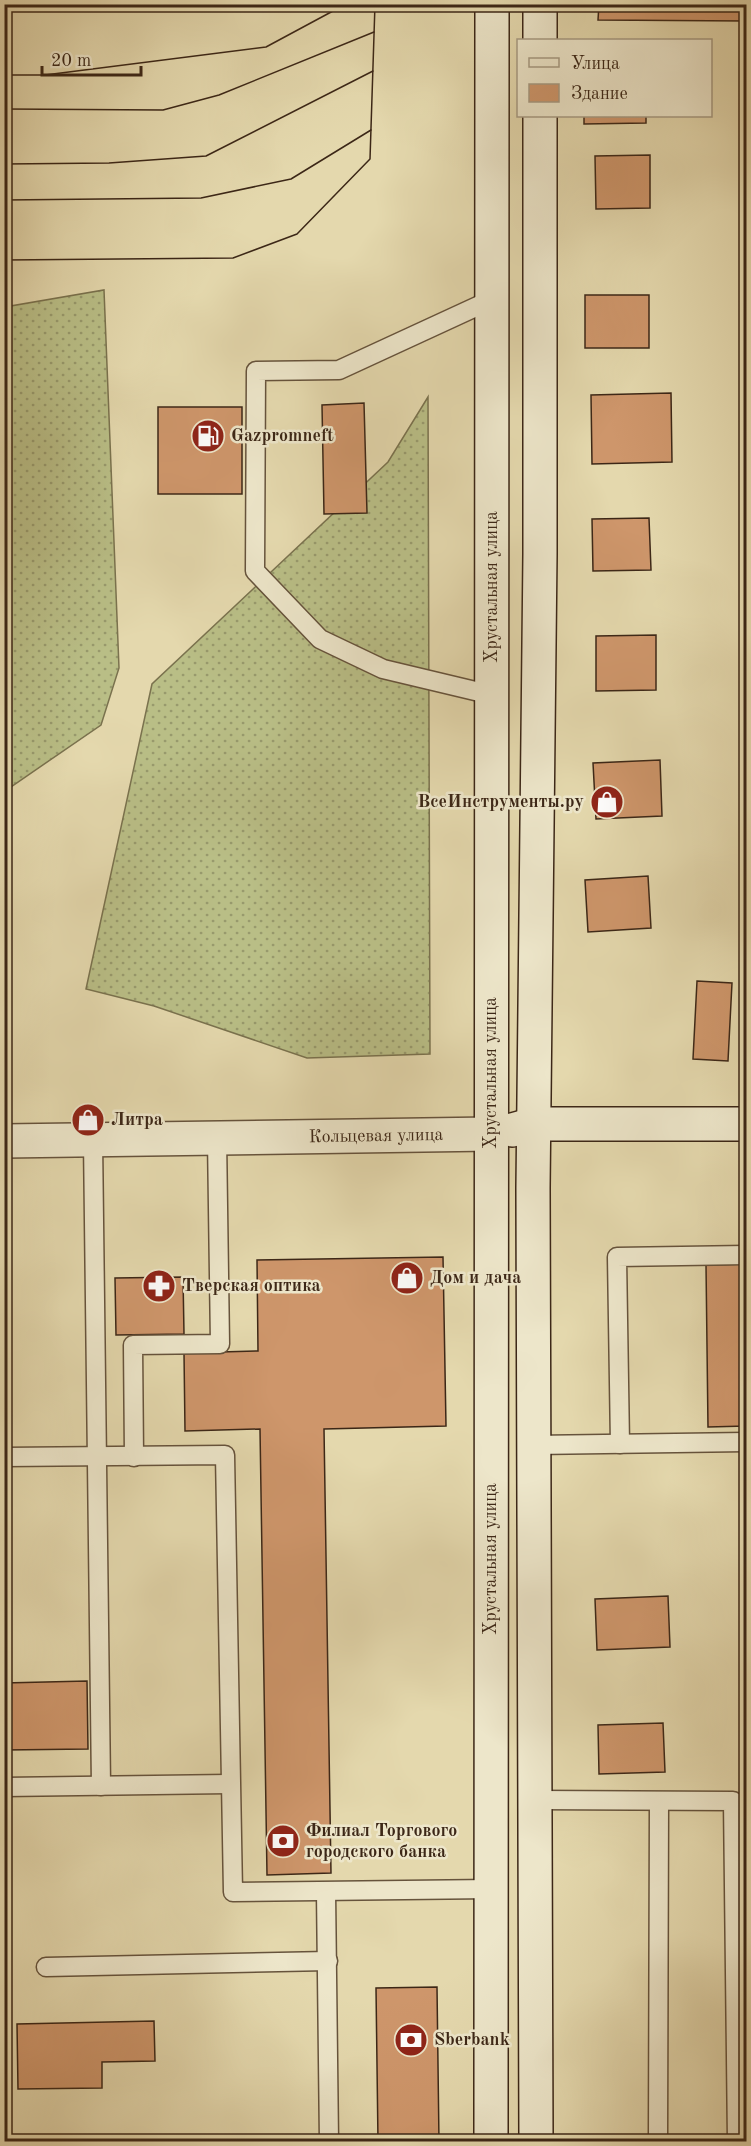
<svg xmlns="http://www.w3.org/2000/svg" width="751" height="2146" font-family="'Old Standard TT',serif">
<defs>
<pattern id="grass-dots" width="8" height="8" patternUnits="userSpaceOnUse" patternTransform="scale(1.5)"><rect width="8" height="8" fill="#b9be86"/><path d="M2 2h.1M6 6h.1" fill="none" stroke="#989a6d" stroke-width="1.8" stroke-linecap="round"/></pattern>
</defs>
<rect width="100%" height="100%" fill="#e4d8ad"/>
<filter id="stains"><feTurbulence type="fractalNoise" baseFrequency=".00333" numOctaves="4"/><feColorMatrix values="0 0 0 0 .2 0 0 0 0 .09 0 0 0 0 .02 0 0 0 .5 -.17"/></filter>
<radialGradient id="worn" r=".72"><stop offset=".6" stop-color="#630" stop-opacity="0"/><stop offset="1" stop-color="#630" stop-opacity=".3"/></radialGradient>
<g fill="url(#grass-dots)" stroke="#7a724e" stroke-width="1.5">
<path d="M104,290l15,378 -18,57 -96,66v-484z"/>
<path d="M428,397l2,657 -123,4 -153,-52 -68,-17 66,-305 236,-222z"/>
</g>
<g fill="#ce966b" stroke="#3c2717" stroke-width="1.5">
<path d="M599,4h147v17l-148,-1z"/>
<path d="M584,116h62v7l-62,1z"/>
<path d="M650,155v53l-54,1 -1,-53z"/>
<rect x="585" y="295" width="64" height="53"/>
<path d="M671,393l1,69 -80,2 -1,-69z"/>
<path d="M364,403l3,110 -43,1 -2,-109z"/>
<rect x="158" y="407" width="84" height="87"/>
<path d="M649,518l2,52 -58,1 -1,-52z"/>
<path d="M656,635v55l-60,1v-55z"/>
<path d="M660,760l2,56 -66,3 -3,-56z"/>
<path d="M648,876l3,52 -63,4 -3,-52z"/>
<path d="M697,981l35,2 -4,78 -35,-2z"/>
<rect x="744" y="988" width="2" height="46"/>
<rect x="4" y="1007" width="3" height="55"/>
<path d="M443,1257l3,169 -122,3 7,444 -64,2 -7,-446 -75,2 -1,-78 74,-2 -1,-91z"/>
<path d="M746,1264v162l-38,1 -2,-162z"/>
<path d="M183,1277l1,57 -68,1 -1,-57z"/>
<path d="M668,1596l2,51 -73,3 -2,-51z"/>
<path d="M87,1681l1,68 -84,1v-67z"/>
<path d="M663,1723l2,49 -66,2 -1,-49z"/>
<path d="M437,1987l2,155h-61l-2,-154z"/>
<path d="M154,2021l1,40 -53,1v26l-84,1 -1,-65z"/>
</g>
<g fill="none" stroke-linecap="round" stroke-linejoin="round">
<g stroke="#66533c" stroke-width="21">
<g id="lane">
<path d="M492,695l-109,-26 -63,-30 -65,-68 1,-200 83,-1 154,-71"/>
<path d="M93,1140l8,646"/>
<path d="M620,1444l-3,-187 129,-2"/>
<path d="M534,1445l212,-3"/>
<path d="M4,1457l221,-2 8,437 258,-3"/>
<path d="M134,1457l-1,-112 87,-1 -3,-206"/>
<path d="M4,1787l225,-3"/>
<path d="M536,1800l197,1 4,341"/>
<path d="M326,1892l3,250"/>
<path d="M46,1967l282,-6"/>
<path d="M658,2142l1,-340"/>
</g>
</g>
<g stroke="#66533c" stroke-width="36">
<path id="street" d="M4,1141l487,-7"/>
</g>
<g stroke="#3c2717" stroke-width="36">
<g id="secondary">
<path d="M540,4v36"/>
<path d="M512,1130l22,-6h212"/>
<path d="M491,2142l1,-2138"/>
<path d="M536,2142l-3,-954 7,-634v-438"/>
</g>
</g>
<use href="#lane" stroke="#ede6ca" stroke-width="18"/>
<use href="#street" stroke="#ede6ca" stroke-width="33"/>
<use href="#secondary" stroke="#ede6ca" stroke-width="33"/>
<g stroke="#3c2717" stroke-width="1.5">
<path d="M4,75h41l221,-28 80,-43"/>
<path d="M4,109l159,1 56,-15 155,-63"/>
<path d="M4,164l105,-1 97,-7 167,-85"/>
<path d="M4,200l197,-2 90,-19 80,-49"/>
<path d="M4,260l229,-2 64,-24 73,-75 5,-155"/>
</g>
</g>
<defs>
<g id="fuel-disc" transform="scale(1.725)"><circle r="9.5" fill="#8f2418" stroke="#ede6ca"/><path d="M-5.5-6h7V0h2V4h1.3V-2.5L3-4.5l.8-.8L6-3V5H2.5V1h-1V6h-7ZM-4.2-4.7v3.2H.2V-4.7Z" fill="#fff"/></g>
<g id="shop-disc" transform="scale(1.725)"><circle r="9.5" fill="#8f2418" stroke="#ede6ca"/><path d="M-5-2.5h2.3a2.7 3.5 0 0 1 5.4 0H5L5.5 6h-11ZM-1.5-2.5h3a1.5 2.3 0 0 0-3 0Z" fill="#fff"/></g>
<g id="pharmacy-disc" transform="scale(1.725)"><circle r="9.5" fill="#8f2418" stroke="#ede6ca"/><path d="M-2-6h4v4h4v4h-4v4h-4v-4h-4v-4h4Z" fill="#fff"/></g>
<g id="bank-disc" transform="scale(1.725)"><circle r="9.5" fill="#8f2418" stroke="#ede6ca"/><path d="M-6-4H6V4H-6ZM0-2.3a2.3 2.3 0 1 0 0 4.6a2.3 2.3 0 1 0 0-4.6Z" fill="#fff"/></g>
</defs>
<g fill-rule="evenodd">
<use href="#fuel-disc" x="208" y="436"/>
<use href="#shop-disc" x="607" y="802"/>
<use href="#shop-disc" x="88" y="1120"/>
<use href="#shop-disc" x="407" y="1278"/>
<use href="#pharmacy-disc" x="159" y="1286"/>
<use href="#bank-disc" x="283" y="1841"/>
<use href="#bank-disc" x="411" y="2040"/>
</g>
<g text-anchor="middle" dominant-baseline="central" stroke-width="5" stroke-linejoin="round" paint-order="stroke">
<g font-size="18" font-weight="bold" fill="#3c2717" stroke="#ede6ca" text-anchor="start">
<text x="231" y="436">Gazpromneft</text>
<text x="584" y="802" text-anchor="end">ВсеИнструменты.ру</text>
<text x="111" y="1120">Литра</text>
<text x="430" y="1278">Дом и дача</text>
<text x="182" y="1286">Тверская оптика</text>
<text x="306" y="1831">Филиал Торгового<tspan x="306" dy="21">городского банка</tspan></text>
<text x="434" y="2040">Sberbank</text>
</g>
<g font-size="18" fill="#3c2717" stroke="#ede6ca">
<text transform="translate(492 587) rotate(-90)">Хрустальная улица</text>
<text transform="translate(491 1073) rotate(-90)">Хрустальная улица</text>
<text transform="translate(376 1136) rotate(-1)">Кольцевая улица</text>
<text transform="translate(491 1559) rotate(-90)">Хрустальная улица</text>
</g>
</g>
<rect width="751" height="2146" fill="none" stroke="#e4d8ad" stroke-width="24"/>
<rect x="6" y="6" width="739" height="2134" fill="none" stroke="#3c2717" stroke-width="3"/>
<rect x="12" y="12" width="727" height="2122" fill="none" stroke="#3c2717" stroke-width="1.5"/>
<rect x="517" y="39" width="195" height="78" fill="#ede6ca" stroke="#a69a82" stroke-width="1.5"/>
<rect x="529" y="58" width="30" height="9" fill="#ede6ca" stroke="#a69a82" stroke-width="1.5"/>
<text x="571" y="69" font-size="18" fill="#3c2717">Улица</text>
<rect x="529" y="84" width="30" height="18" fill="#ce966b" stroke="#a69a82" stroke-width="1.5"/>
<text x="571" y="99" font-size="18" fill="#3c2717">Здание</text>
<path d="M42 66v9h99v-9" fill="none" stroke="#3c2717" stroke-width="3"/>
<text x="51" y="66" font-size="18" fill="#3c2717" stroke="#ede6ca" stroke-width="4.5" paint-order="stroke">20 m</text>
<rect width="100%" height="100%" filter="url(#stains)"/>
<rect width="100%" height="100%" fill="url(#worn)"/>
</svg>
